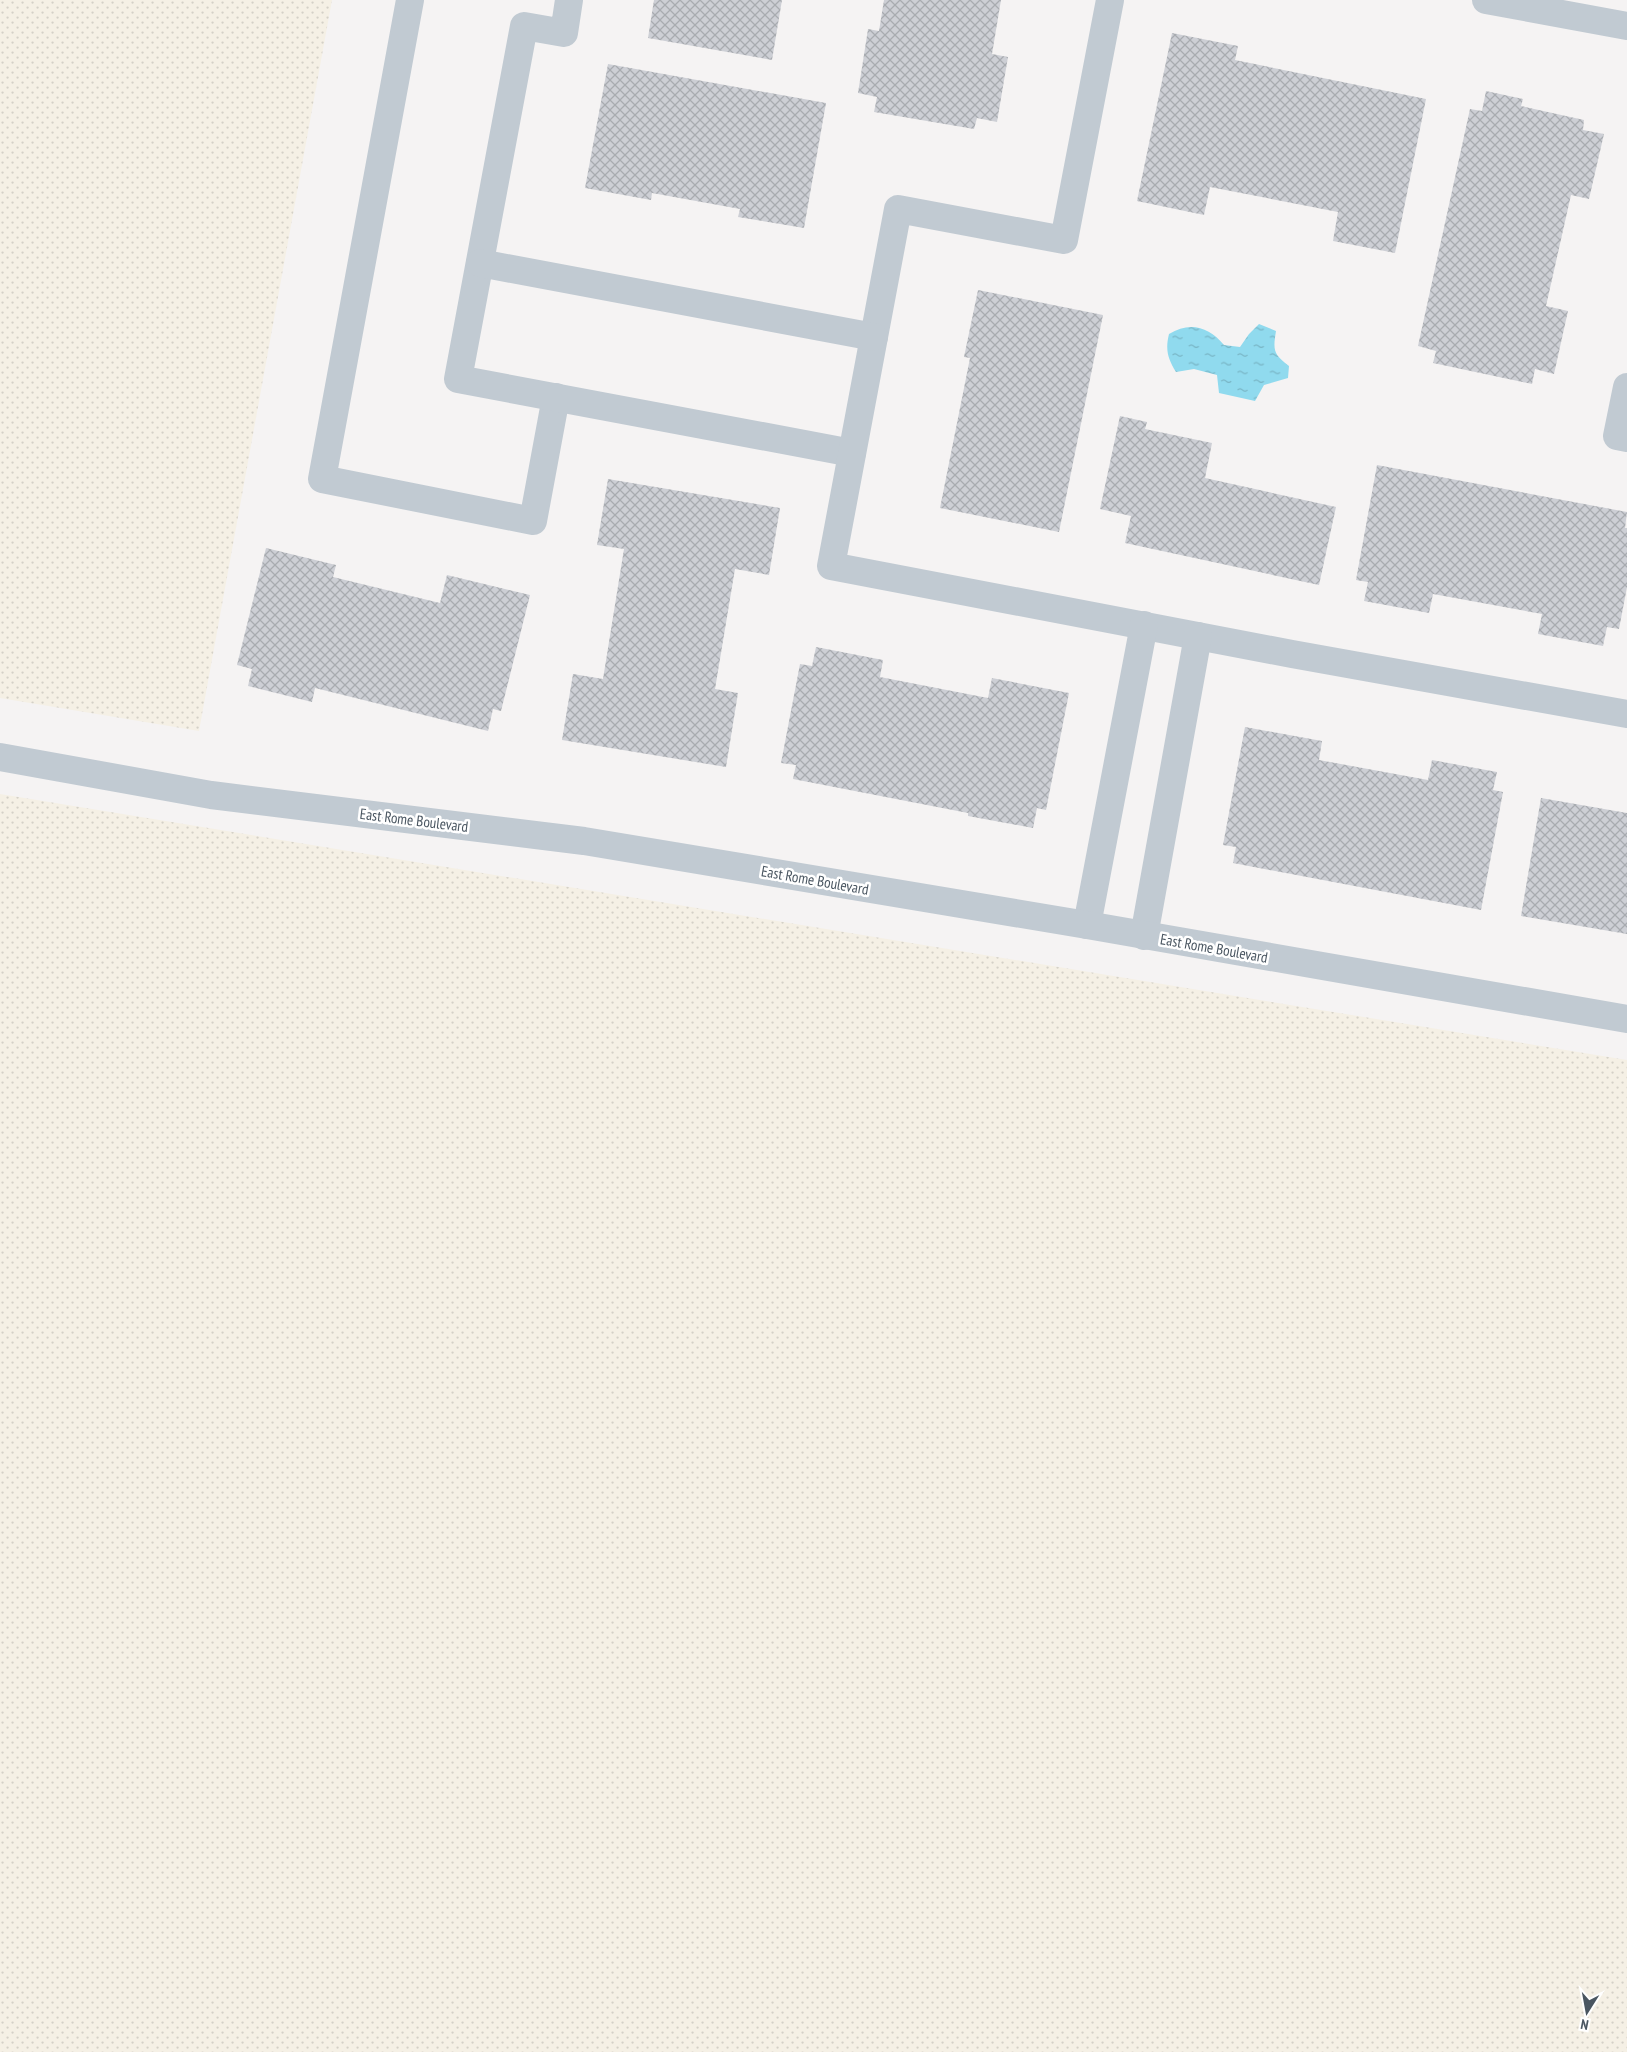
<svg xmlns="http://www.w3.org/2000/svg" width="1627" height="2052" font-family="'PT Sans Narrow',sans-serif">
<defs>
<pattern id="sand-dots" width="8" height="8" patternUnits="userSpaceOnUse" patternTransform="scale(1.25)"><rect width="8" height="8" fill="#f5f0e5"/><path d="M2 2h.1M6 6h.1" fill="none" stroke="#d4d0c7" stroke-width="1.8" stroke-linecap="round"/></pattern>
<pattern id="water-ripples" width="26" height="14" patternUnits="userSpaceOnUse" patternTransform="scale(1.25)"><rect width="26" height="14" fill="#90daee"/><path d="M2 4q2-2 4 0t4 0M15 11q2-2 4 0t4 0" fill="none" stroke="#78b4c4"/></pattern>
<pattern id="building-cross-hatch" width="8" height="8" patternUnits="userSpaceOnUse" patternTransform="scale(1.25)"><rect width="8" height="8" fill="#cdcfd5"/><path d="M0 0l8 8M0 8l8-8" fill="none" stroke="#a8abb0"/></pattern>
</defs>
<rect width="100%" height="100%" fill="#f5f3f3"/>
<g fill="url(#sand-dots)">
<path d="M0,0h332l-133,731 -199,-33z"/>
<path d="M0,794l1627,266v992h-1627z"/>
</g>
<path fill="url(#water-ripples)" d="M1259,324l17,7c-3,19 -3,23 13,35l-1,12 -24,7 -9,16 -36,-8 -2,-18 -23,-6 -18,3c-8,-13 -11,-22 -7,-38 21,-13 40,-7 55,11l16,2 9,-13z"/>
<g fill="url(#building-cross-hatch)">
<path d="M654,0h128l-10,60 -124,-22z"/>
<path d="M884,0h117l-9,54 16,3 -11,65 -20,-4 -3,11 -100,-17 3,-15 -19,-4 10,-64 11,2z"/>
<path d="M1172,33l66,13 -3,14 191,39 -31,154 -62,-12 5,-29 -128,-25 -6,28 -67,-14z"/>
<path d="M608,64l218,39 -22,125 -66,-11 2,-8 -88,-16 -1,7 -66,-12z"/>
<path d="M1486,91l37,8 -2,7 63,14 -1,10 21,4 -15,65 -18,-4 -25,111 22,5 -14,63 -19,-5 -3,15 -99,-21 3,-12 -18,-5 52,-237 12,2z"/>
<path d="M978,290l125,25 -44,217 -119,-24 30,-150 -6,-1z"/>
<path d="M1120,416l27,6 -2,7 67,14 -7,35 131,29 -17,78 -194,-42 6,-27 -31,-7z"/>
<path d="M1377,465l250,47 -2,16h2v59l-8,42 -12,-2 -4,19 -65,-12 4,-20 -109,-20 -4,19 -65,-12 4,-19 -12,-2z"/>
<path d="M608,479l172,29 -11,67 -34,-6 -20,120 23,4 -12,74 -164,-27 11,-66 30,5 21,-130 -27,-4z"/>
<path d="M266,548l70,17 -3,12 107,26 7,-28 83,20 -29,116 -8,-2 -5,22 -173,-43 -3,14 -64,-16 4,-17 -15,-4z"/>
<path d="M816,647l67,13 -3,17 108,21 4,-20 77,15 -23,117 -9,-2 -4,20 -65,-12v-3l-175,-34 3,-14 -15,-2 19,-99 12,2z"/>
<path d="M1245,727l77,14 -3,19 109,20 4,-20 65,12 -4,18 10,2 -22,118 -248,-47 3,-16 -13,-2z"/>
<path d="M1541,798l86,15v121l-106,-18z"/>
</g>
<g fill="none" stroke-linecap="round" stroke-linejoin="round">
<g stroke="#c1cad2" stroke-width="28">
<path d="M410,0l-88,479 211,42 23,-124"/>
<path d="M569,0l-5,33 -40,-7 -66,353 394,74"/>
<path d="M1110,0l-46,240 -166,-31 -67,357 461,88 335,60"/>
<path d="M1486,0l141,26"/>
<path d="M480,263l394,74"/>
<path d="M1627,387l-10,49 10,2"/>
<path d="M1087,925l57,-300"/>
<path d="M1144,936l54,-300"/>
</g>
<path stroke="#c1cad2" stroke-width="28" d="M0,757l211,38 373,46 503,84 540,94"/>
</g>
<g text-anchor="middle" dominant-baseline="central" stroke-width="5" stroke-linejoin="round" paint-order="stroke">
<g font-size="15" fill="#4a5661" stroke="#fff">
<text transform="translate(414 820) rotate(7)">East Rome Boulevard</text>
<text transform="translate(815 880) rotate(10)">East Rome Boulevard</text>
<text transform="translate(1214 948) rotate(10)">East Rome Boulevard</text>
</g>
</g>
<g transform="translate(1587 2012) rotate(191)" stroke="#ffffff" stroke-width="4" paint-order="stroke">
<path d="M0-4L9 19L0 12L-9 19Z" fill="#4a5661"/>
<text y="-8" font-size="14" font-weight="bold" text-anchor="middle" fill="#4a5661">N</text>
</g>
</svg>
